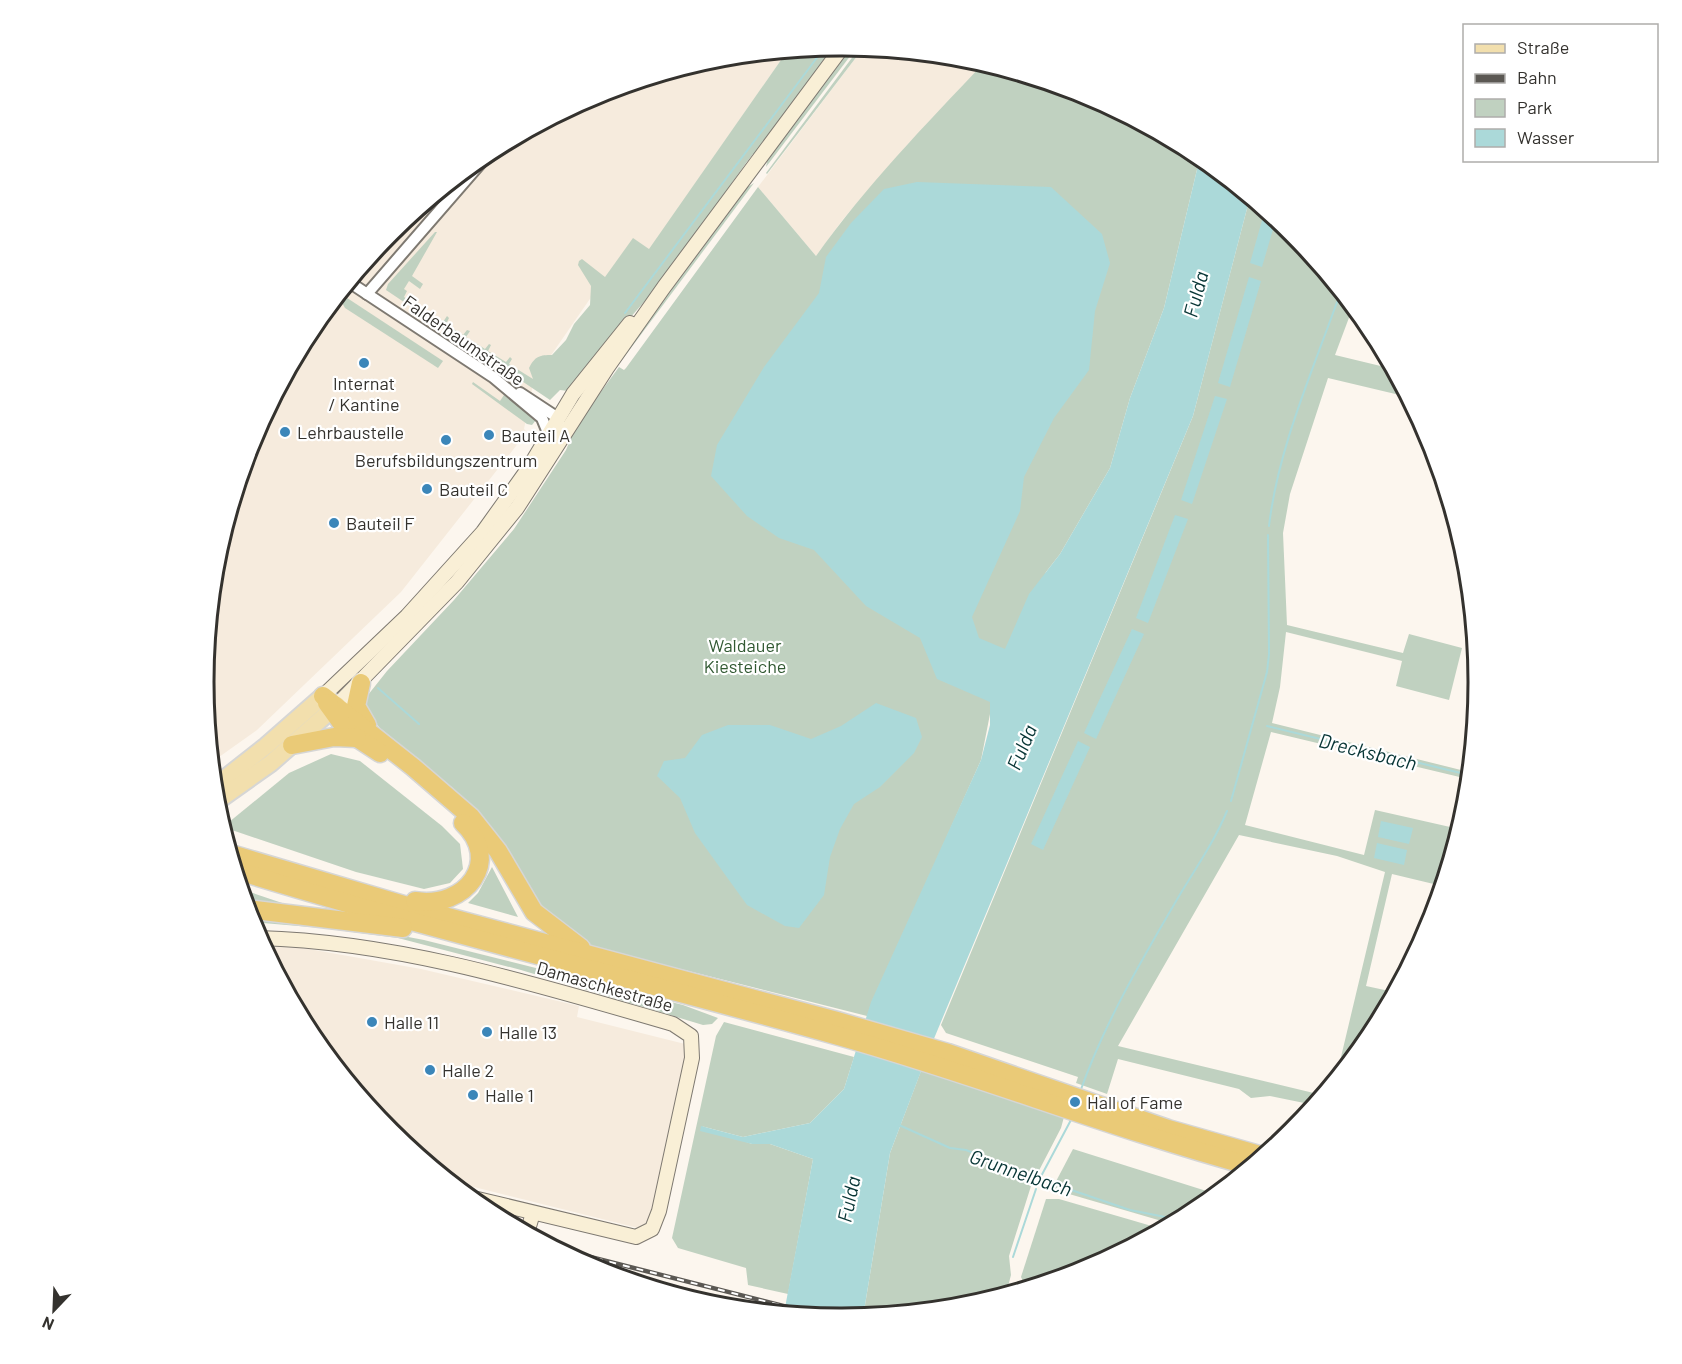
<svg xmlns="http://www.w3.org/2000/svg" width="1682" height="1364" font-family="Barlow,sans-serif">
<rect width="100%" height="100%" fill="#fcf6ee"/>
<g fill="#f6ebdd">
<path d="M864,47l102,10 18,6 -76,81 -64,74 -28,38 -58,-69z"/>
<path d="M788,50l-139,200 -44,27 -71,103 -10,49 3,3 -126,160 -144,138 -45,32 -8,-80 12,-125 37,-119 59,-110 79,-97 96,-79 111,-59 119,-36z"/>
<path d="M263,946l40,2 118,21 158,37 -2,11 112,28 -38,179 -9,5 -192,-48 -60,-49 -79,-96z"/>
</g>
<g fill="#c0d1c0">
<path d="M837,45l-81,110 -3,-1 -7,9 -86,121 -71,80 -21,27 -8,-1 -10,10 -164,-110 2,-6 47,-52h2l-25,44 11,8 -3,5 -11,-8 -5,8 3,2 -3,6 18,11 5,-3 -3,5 19,12 4,-6 2,2 -3,6 17,11 4,-5 3,1 -4,6 19,12 4,-5 2,1 -3,6 18,11 4,-5 2,2 -3,5 24,15 -4,-11c6,-12 11,-13 23,-13l14,-15 8,-16 16,-19 1,-19 -13,-21 1,-4 3,-2 23,18 28,-39 16,11 139,-199z"/>
<path d="M850,46l7,1 -91,120 2,-10z"/>
<path d="M860,47h4l-97,127 -1,-1z"/>
<path d="M984,63l101,31 115,63 -36,151 -34,90 -20,70 -50,86 -14,18 -56,142 -9,46 -114,256 -270,-68 -20,-8 -31,-24 -43,-71 -49,-56 -74,-61 -20,-23 27,-34 67,-71 60,-71 52,-79 10,-24 43,-59 5,3 2,-2 132,-181 58,69c50,-70 109,-131 168,-193z"/>
<path d="M754,183l-141,189 -3,-2 133,-180z"/>
<path d="M1250,197l42,35 61,75 -18,48 58,14 15,28 -80,-19 -38,116 -7,39 4,92 116,28 6,-19 53,14 -13,52 -53,-14 6,-25 -116,-29 -6,55 -8,36 197,49 -1,7 -197,-47 -26,93 119,30 11,-45 84,19 -17,57 -50,-12 -26,112 28,6 -24,44 -10,12 -7,-1 -2,13 -15,18 49,-206 -48,-16 -98,-21 -121,211 204,49 -8,10 -44,-9 -19,2 -12,-9 -121,-30 -11,35 -31,-11 2,-6 -132,-44 -5,-8 252,-609z"/>
<path d="M341,294l102,67 -5,7 -93,-60 -5,-9z"/>
<path d="M473,382l27,19 4,-6 32,25 -4,5 -5,-1 -55,-40z"/>
<path d="M331,754l29,7 82,65 18,18 3,25 -13,14 -26,6 -68,-17 -133,-45 66,-54z"/>
<path d="M492,867l26,50 -50,-14 10,-10z"/>
<path d="M241,889l53,18 -49,-5z"/>
<path d="M249,915l112,13 63,12 259,65 35,13 -6,6 -9,1 -182,-55 -123,-32 -76,-10 -71,-6z"/>
<path d="M724,1022l130,35 -10,32 -34,34 -67,14 -42,-11 51,18h18l43,15 -25,135 -40,-9 -2,-17 -68,-20 -6,-10 44,-202z"/>
<path d="M921,1071l143,46 -3,11 -30,58 -22,70 2,19 -5,19 -38,12 -6,-1 -1,2 -98,10 27,-164z"/>
<path d="M1073,1149l143,45 -21,18 -23,12 -120,-35z"/>
<path d="M1046,1199h13l103,30 -78,42 -58,17 -5,-11z"/>
<path d="M574,1258l154,41 -3,9 -9,-1 -119,-37z"/>
</g>
<g fill="#abd9d9">
<path d="M1200,157l50,40 -57,219 -265,637 -38,100 -27,164 -22,2 -57,-6 29,-154 -43,-15h-18l-52,-13 1,-5 42,11 67,-14 34,-34 27,-87 110,-242 9,-35v-23l-53,-23 -17,-41 -54,-32 -52,-56 -35,-12 -32,-22 -36,-40 6,-31 47,-78 55,-74 7,-36 25,-34 33,-34 33,-7 134,5 51,47 8,29 -15,48 -6,59 -35,48 -30,59 -4,34 -48,106 7,21 26,11 24,-55 31,-40 50,-86 20,-70 34,-90z"/>
<path d="M1265,210l11,9 -14,48 -12,-4z"/>
<path d="M1249,277l12,4 -31,106 -12,-4z"/>
<path d="M1215,396l12,3 -35,105 -11,-4z"/>
<path d="M1175,515l13,4 -40,104 -12,-5z"/>
<path d="M1132,629l12,5 -48,105 -12,-6z"/>
<path d="M876,703l40,15 6,19 -8,16 -34,34 -26,17 -14,25 -10,28 -6,38 -25,33 -14,-2 -38,-21 -52,-72 -15,-35 -23,-22 7,-15 21,-3 17,-23 26,-10h42l41,14 30,-13z"/>
<path d="M1078,741l12,6 -47,103 -12,-6z"/>
<path d="M1381,821l32,7 -4,16 -31,-7z"/>
<path d="M1377,843l30,7 -3,15 -30,-7z"/>
</g>
<g fill="none" stroke-linecap="round" stroke-linejoin="round">
<g stroke="#abd9d9" stroke-width="2">
<path d="M1339,294l1,-3"/>
<path d="M625,313l200,-266"/>
<path d="M1269,526c9,-77 42,-151 68,-224"/>
<path d="M378,688l41,36"/>
<path d="M1267,726l202,49"/>
<path d="M1231,801l36,-129 2,-18 -1,-119"/>
<path d="M1080,1092c25,-71 64,-136 102,-201 16,-26 33,-51 45,-80"/>
<path d="M899,1125l51,23 16,2 67,27 97,33 50,10"/>
<path d="M1038,1182l34,-64"/>
<path d="M1013,1257l23,-68"/>
<path d="M1020,1284l2,6"/>
</g>
<g stroke="#7e7971" stroke-width="14">
<g id="street">
<path d="M349,282l144,95 49,41 7,17"/>
<path d="M367,294l125,-144"/>
<path d="M520,393l38,25 2,8"/>
</g>
</g>
<g stroke="#7e7971" stroke-width="16">
<g id="secondary">
<path d="M323,696l84,-80 76,-84 45,-63 45,-75 57,-71"/>
<path d="M337,705l120,-123 60,-74 90,-140 57,-81 180,-242"/>
<path d="M259,938c142,4 279,47 414,86l18,12 1,22 -33,153 -7,18 -16,8 -167,-40"/>
<path d="M527,1233l6,-20"/>
</g>
</g>
<g stroke="#d6d6d5" stroke-width="20">
<g id="primary">
<path d="M214,787l52,-41 57,-50"/>
<path d="M216,802l55,-39 66,-58"/>
</g>
</g>
<g stroke="#d6d6d5" stroke-width="21">
<g id="highway">
<path d="M361,683l-5,23 11,19"/>
<path d="M323,696l90,71 58,50 27,34 36,61 47,36"/>
<path d="M327,703l21,29 32,21"/>
<path d="M292,745l42,-8 23,1"/>
<path d="M231,854l183,54 423,113 111,32 220,76 95,27"/>
<path d="M235,870c199,61 400,109 600,165 140,39 275,93 415,131"/>
<path d="M415,901c51,8 88,-40 48,-78"/>
<path d="M247,909l156,19"/>
</g>
</g>
<use href="#street" stroke="#fff" stroke-width="10"/>
<use href="#secondary" stroke="#f9efd6" stroke-width="14"/>
<use href="#primary" stroke="#f2dfad" stroke-width="16"/>
<use href="#highway" stroke="#eaca77" stroke-width="18"/>
<g stroke="#5b5853" stroke-width="4.5">
<path id="rail" d="M555,1248l276,70"/>
</g>
<use href="#rail" stroke="#fff" stroke-width="2" stroke-dasharray="7" stroke-linecap="butt"/>
</g>
<g fill="#3b86b9" stroke="#fff" stroke-width="2">
<circle cx="364" cy="363" r="6"/>
<circle cx="285" cy="432" r="6"/>
<circle cx="489" cy="435" r="6"/>
<circle cx="446" cy="440" r="6"/>
<circle cx="427" cy="489" r="6"/>
<circle cx="334" cy="523" r="6"/>
<circle cx="372" cy="1022" r="6"/>
<circle cx="487" cy="1032" r="6"/>
<circle cx="430" cy="1070" r="6"/>
<circle cx="473" cy="1095" r="6"/>
<circle cx="1075" cy="1102" r="6"/>
</g>
<g text-anchor="middle" dominant-baseline="central" stroke-width="4.5" stroke-linejoin="round" paint-order="stroke">
<g font-size="18" fill="#34322e" stroke="#fff">
<text transform="translate(464 340) rotate(35)">Falderbaumstraße</text>
<text transform="translate(605 986) rotate(16)">Damaschkestraße</text>
</g>
<g font-size="18" fill="#34322e" stroke="#fff" text-anchor="start">
<text x="364" y="383" text-anchor="middle">Internat<tspan x="364" dy="21">/ Kantine</tspan></text>
<text x="297" y="432">Lehrbaustelle</text>
<text x="501" y="435">Bauteil A</text>
<text x="446" y="460" text-anchor="middle">Berufsbildungszentrum</text>
<text x="439" y="489">Bauteil C</text>
<text x="346" y="523">Bauteil F</text>
<text x="384" y="1022">Halle 11</text>
<text x="499" y="1032">Halle 13</text>
<text x="442" y="1070">Halle 2</text>
<text x="485" y="1095">Halle 1</text>
<text x="1087" y="1102">Hall of Fame</text>
</g>
<g font-size="18" fill="#315932" stroke="#fff">
<text x="745" y="645">Waldauer<tspan x="745" dy="21">Kiesteiche</tspan></text>
</g>
<g font-size="20" font-style="italic" fill="#073535" stroke="#fff">
<text transform="translate(1195 294) rotate(-75)">Fulda</text>
<text transform="translate(1021 747) rotate(-67)">Fulda</text>
<text transform="translate(1368 751) rotate(14)">Drecksbach</text>
<text transform="translate(1021 1172) rotate(19)">Grunnelbach</text>
<text transform="translate(848 1199) rotate(-78)">Fulda</text>
</g>
</g>
<path d="M0 0H1682V1364H0ZM840 56H842A626 626 0 0 1 1468 682V682A626 626 0 0 1 842 1308H840A626 626 0 0 1 214 682V682A626 626 0 0 1 840 56Z" fill="#fff" fill-rule="evenodd"/>
<path fill="none" stroke="#34322e" stroke-width="3" d="M840 56H842A626 626 0 0 1 1468 682V682A626 626 0 0 1 842 1308H840A626 626 0 0 1 214 682V682A626 626 0 0 1 840 56Z"/>
<rect x="1463" y="24" width="195" height="138" fill="#ffffff" stroke="#aeadab" stroke-width="1.5"/>
<rect x="1475" y="44" width="30" height="9" fill="#f2dfad" stroke="#aeadab" stroke-width="1.5"/>
<text x="1517" y="54" font-size="18" fill="#34322e">Straße</text>
<rect x="1475" y="74" width="30" height="9" fill="#5b5853" stroke="#aeadab" stroke-width="1.5"/>
<text x="1517" y="84" font-size="18" fill="#34322e">Bahn</text>
<rect x="1475" y="99" width="30" height="18" fill="#c0d1c0" stroke="#aeadab" stroke-width="1.5"/>
<text x="1517" y="114" font-size="18" fill="#34322e">Park</text>
<rect x="1475" y="129" width="30" height="18" fill="#abd9d9" stroke="#aeadab" stroke-width="1.5"/>
<text x="1517" y="144" font-size="18" fill="#34322e">Wasser</text>
<g transform="translate(54 1310) rotate(203)" stroke="#ffffff" stroke-width="4.5" paint-order="stroke">
<path d="M0-4.5L10 22L0 15L-10 22Z" fill="#34322e"/>
<text y="-9" font-size="16" font-weight="bold" text-anchor="middle" fill="#34322e">N</text>
</g>
</svg>
